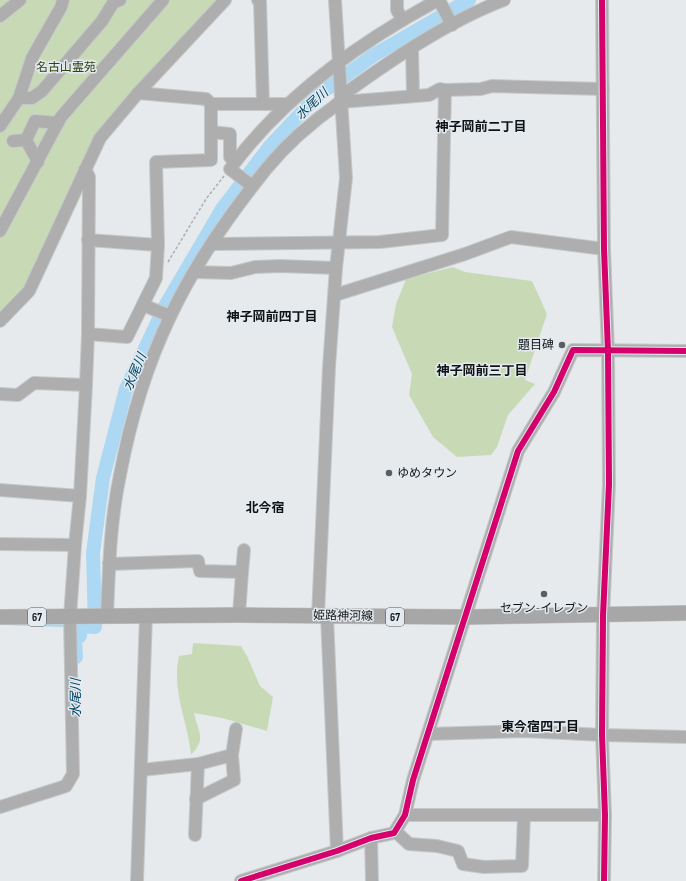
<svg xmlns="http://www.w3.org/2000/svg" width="686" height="881" font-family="'Sofia Sans Condensed','Noto Sans JP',sans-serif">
<rect width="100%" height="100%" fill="#e7eaed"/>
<g fill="#c8dab5">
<path d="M0,0h220l-107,116 -71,142 -21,35 -21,22z"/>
<path d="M453,267l12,5 67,9 15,33 -22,66 10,4 -27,31 -11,32 -6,8 -34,2 -24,-20 -24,-42 3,-21 -20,-47 4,-23 10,-25z"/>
<path d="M193,643l48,3 6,10 13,30 13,11 -6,34 -45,-13 -28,-5c4,19 13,26 -3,42 -3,-34 -20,-64 -12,-99l13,-2z"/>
</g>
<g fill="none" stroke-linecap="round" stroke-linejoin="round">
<path stroke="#acd8f3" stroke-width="2.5" d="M10,624l57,2"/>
<path stroke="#acd8f3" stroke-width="14" d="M76,657l-1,-17 5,-4v-10l15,1 -2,-74 10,-75 23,-89 39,-83 57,-97 48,-63 47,-50 57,-41 95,-55"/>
<g stroke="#c5c8ca" stroke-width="14">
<g id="minor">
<path d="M258,0l2,2 3,102"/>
<path d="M397,0v10l5,9"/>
<path d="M439,0l13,25"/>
<path d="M602,0l2,249 4,102 1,133 -6,132 -1,119 3,80 -1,66"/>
<path d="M0,16l20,-16"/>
<path d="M412,48l1,48"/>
<path d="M19,98l13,-40 29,-51 2,-7"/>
<path d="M341,102l88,-7 11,-6 5,1 36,-1 11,-3 111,3"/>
<path d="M211,104h77"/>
<path d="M0,126l19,-28h13l10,-7 60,-70 11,-18 7,-3"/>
<path d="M211,132l19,2v23l5,4"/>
<path d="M13,141l13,-1"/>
<path d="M38,162l-12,-22 9,-19 23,2"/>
<path d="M252,186l-22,-17c53,-73 130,-127 208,-169"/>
<path d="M0,231l61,-114 102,-117"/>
<path d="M88,240l70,5"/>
<path d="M213,244l167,-2 62,-7 3,-145"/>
<path d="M194,272l37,1 24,-6 25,-1 56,2"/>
<path d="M335,295l130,-41 46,-17 93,12"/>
<path d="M143,305l27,11"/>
<path d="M0,321l29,-30 71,-153 38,-45 87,-93"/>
<path d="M88,334l39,3 29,-59 2,-33 -2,-83 55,-2v-56l-5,-5 -68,-6"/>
<path d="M0,394l18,1 16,-12 52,2"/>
<path d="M0,490l80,6"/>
<path d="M0,544l75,1"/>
<path d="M109,564l89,-3 2,10 42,1 -3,43"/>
<path d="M242,572l2,-22"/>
<path d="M107,616c2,-47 3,-94 13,-141 10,-53 26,-108 50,-158 21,-45 51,-90 82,-130 17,-23 39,-47 62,-65 12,-11 24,-15 33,-30 47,-34 102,-71 157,-92"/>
<path d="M318,616l11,-249 7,-99 10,-90 -11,-178"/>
<path d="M327,616l10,235"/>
<path d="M428,734l97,-3 77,4 84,2"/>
<path d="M141,770l57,-6 34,-9"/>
<path d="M196,799l38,-19 -2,-25 4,-26"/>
<path d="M0,807l66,-21 7,-12 -3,-157 5,-72 5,-49 6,-111 2,-51 1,-157 -4,-8"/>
<path d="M405,815h200"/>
<path d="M395,831l14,13 28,2 21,5 5,13 21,3 38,-1 2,-51"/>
<path d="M195,835l3,-71"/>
<path d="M371,838l1,43"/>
<path d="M137,881l9,-266"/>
<path d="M241,881l96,-30 34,-13 23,-5 11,-18 8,-35 105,-329 36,-59 19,-42 113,1"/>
</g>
</g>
<g stroke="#c5c8ca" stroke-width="16">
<path id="major" d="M0,617l239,-2 227,2 220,-4"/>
</g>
<path stroke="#adaeaf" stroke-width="1.5" stroke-dasharray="3 2" stroke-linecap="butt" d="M168,262l38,-63 18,-23"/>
<use href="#minor" stroke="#afaeaf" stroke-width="12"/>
<use href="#major" stroke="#a7a7a7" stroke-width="15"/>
<g stroke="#e4ebf0" stroke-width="8">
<g id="cycleway">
<path d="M602,0l2,249 4,102 1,133 -6,132 -1,119 3,80 -1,66"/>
<path d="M241,881l96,-30 34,-13 23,-5 11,-18 8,-35 105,-329 36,-59 19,-42 113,1"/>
</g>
</g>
<use href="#cycleway" stroke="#d6006c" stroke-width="6"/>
</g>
<g fill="#5b5e61" stroke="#e4ebf0" stroke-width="1.5">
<circle cx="562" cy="345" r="4"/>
<circle cx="389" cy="473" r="4"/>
<circle cx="544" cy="594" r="4"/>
</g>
<g text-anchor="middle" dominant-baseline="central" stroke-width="3" stroke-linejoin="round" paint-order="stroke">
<g fill="#e4ebf0" stroke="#505457" stroke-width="1">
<rect x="28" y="608" width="18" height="18" rx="3"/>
<rect x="386" y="608" width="18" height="18" rx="3"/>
</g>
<g font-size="11" font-weight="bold" fill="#101315">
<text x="37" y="617">67</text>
<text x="395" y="617">67</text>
</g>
<g font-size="12" fill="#30430e" stroke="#e4ebf0">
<text x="66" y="67">名古山霊苑</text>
</g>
<g font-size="12" fill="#101315" stroke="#e4ebf0" text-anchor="end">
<text x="554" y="345">題目碑</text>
<text x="397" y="473" text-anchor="start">ゆめタウン</text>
<text x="544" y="608" text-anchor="middle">セブン-イレブン</text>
</g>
<g font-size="12" fill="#101315" stroke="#e4ebf0">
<text transform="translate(343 616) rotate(1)">姫路神河線</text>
</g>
<g font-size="13" font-style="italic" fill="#004564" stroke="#e4ebf0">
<text transform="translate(312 104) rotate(-43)">水尾川</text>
<text transform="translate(135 372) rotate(-67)">水尾川</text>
<text transform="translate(76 698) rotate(-90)">水尾川</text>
</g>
<g font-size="13" font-weight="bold" fill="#101315" stroke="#e4ebf0">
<text x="481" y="127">神子岡前二丁目</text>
<text x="272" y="317">神子岡前四丁目</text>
<text x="482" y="371">神子岡前三丁目</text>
<text x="265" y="508">北今宿</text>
<text x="540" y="727">東今宿四丁目</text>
</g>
</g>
</svg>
